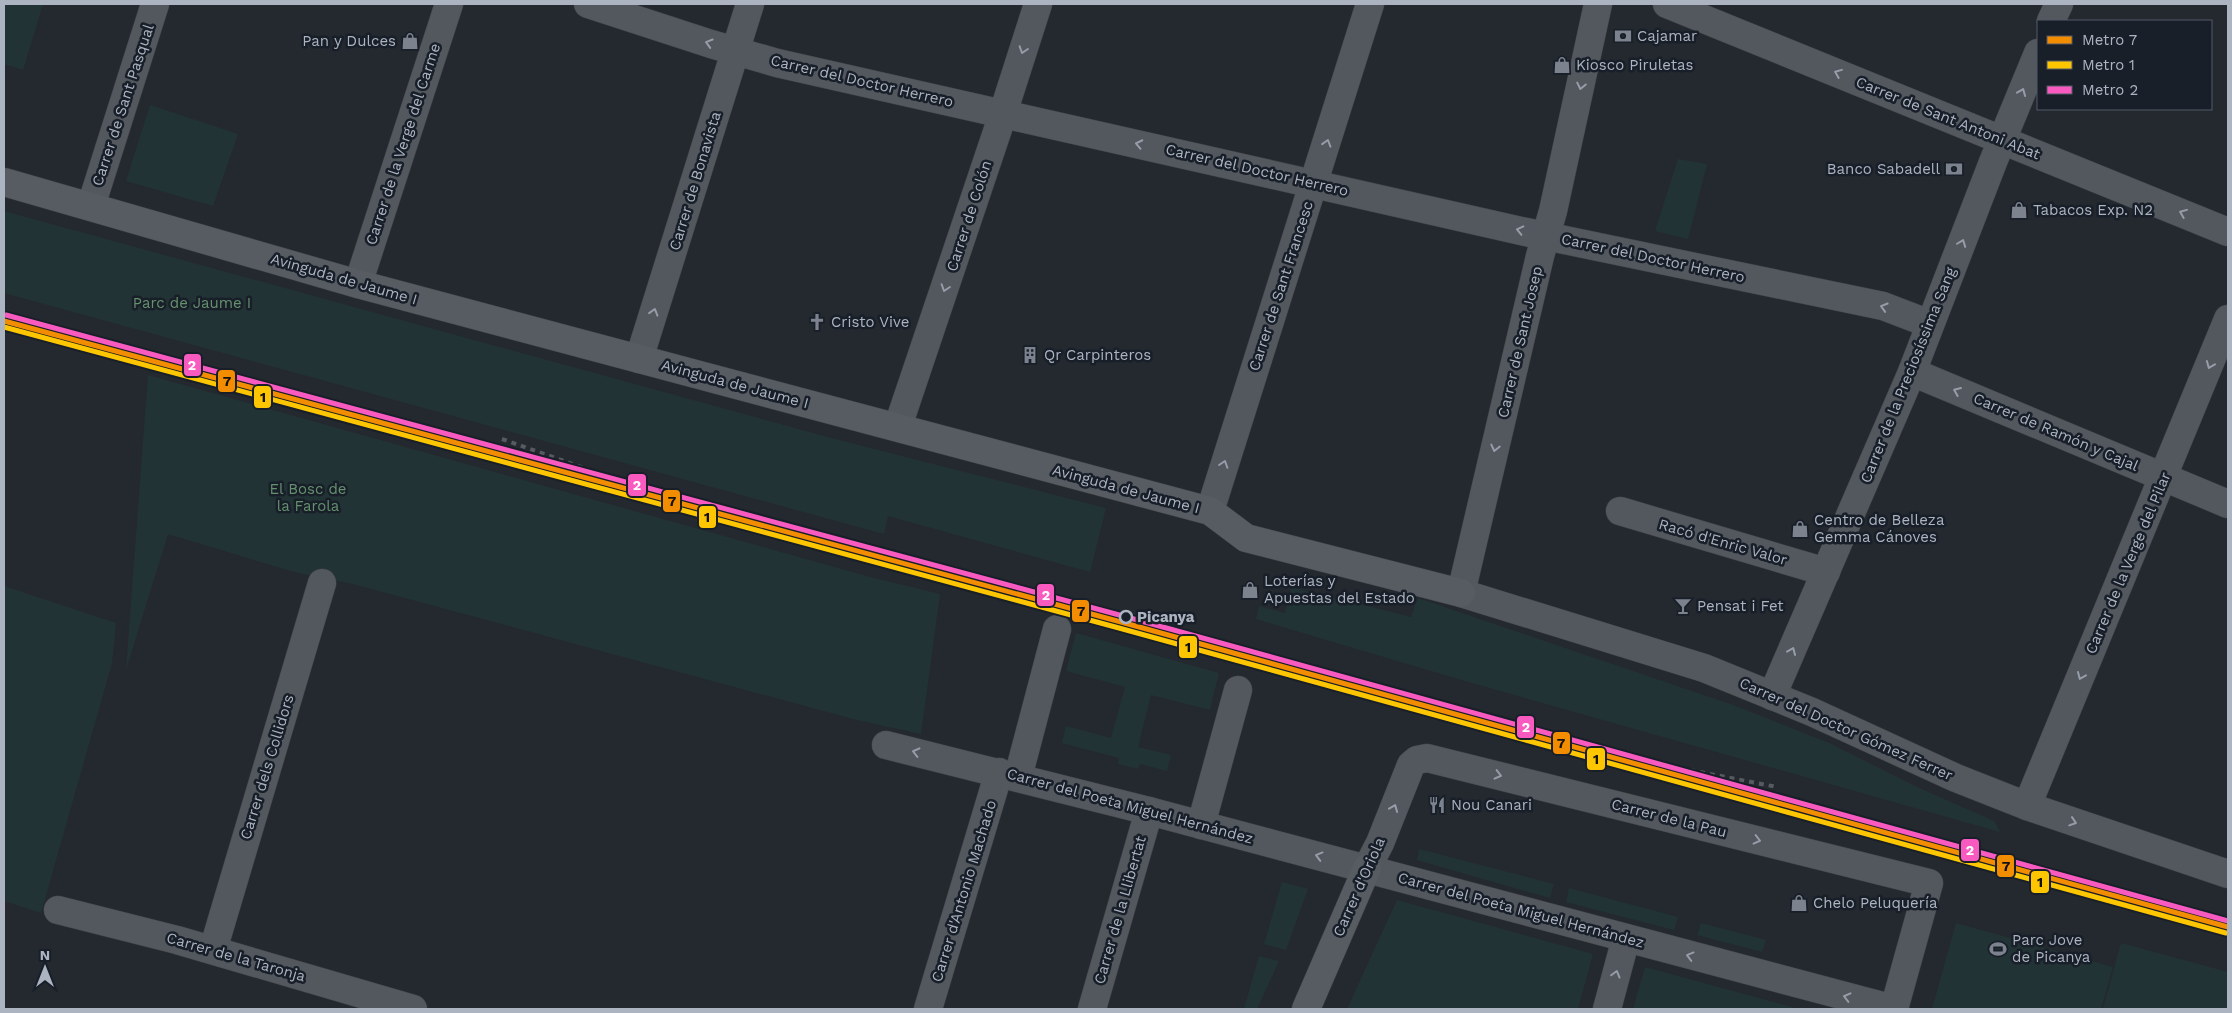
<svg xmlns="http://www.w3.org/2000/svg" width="2232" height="1013" font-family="'Work Sans',sans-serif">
<rect width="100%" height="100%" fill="#24292f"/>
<g fill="#223335">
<path d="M4,4h39l-20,66 -19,-6z"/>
<path d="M150,105l88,29 -25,72 -87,-25z"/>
<path d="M1678,159l29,5 -19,75 -33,-8z"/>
<path d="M4,211l827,227 275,70 -16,64 -202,-56 -4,18 -880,-241z"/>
<path d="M148,375l722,202 70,17 -19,140 -64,-14 -504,-136 -59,-12 -126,-38 -42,136z"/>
<path d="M4,586l112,37 -4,40 -71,250 -37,-12z"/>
<path d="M1291,587l120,30 7,-19 315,107 96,38 88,44 77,34 6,11 -535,-151 -209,-62 3,-13 26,7z"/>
<path d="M1076,633l143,40 -9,37 -59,-15 -13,52 33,8 -4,16 -27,-7 -2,5 -20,-5 1,-6 -57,-15 4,-17 45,12 14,-51 -59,-16z"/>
<path d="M1419,849l135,35 -4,14 -133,-38z"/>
<path d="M1282,882l26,7 -22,61 -22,-6z"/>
<path d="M1569,888l109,29 -4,13 -108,-28z"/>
<path d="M1397,900l196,54 -15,55h-231z"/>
<path d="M1701,923l65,17 -4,12 -65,-17z"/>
<path d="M1956,923l157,44 -12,42h-169z"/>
<path d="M2121,943l107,29v37h-125z"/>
<path d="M1259,956l20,5 -22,48h-13z"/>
<path d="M1645,967l154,42h-166z"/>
</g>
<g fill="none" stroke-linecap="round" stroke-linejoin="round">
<g stroke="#404348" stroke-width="29">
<g id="street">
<path d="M588,4l123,40 66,19 749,169 357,74 47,18"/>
<path d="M1598,4l-45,207 -13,45 -79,337 243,75 108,44 144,66 71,28 201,68"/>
<path d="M1667,4l561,228"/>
<path d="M2051,21l8,-17"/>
<path d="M91,206l64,-202"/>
<path d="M358,284l91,-280"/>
<path d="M639,359l111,-355"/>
<path d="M1912,372l316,132"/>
<path d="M898,426l99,-294 41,-128"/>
<path d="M1210,511l160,-507"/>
<path d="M1620,511l206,61"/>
<path d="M1772,696l140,-324 81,-210 45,-109"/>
<path d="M886,745l263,66 745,198"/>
<path d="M1018,777l39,-148"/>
<path d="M2027,806l201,-487"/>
<path d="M1201,825l37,-135"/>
<path d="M1367,868l13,-25 31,-78 6,-5 10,-2 502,125 -35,126"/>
<path d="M58,910l119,30 236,69"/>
<path d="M213,950l109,-367"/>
<path d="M928,1009l71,-237"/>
<path d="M1092,1009l57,-198"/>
<path d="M1607,1009l19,-71"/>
</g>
</g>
<g stroke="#404348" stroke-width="29">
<g id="secondary">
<path d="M4,182l354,102 852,227 36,27 215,55"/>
<path d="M1306,1009l61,-141"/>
</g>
</g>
<use href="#street" stroke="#53575e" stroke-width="28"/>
<use href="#secondary" stroke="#575c63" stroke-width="28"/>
<g stroke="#575b61" stroke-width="4" stroke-dasharray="5 5" stroke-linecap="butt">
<path d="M502,439l203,72"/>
<path d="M1592,751l185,36"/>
</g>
<g stroke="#181f29" stroke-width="9">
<path id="metro-1" d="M4,321l1117,301 1107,305"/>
</g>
<g stroke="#181f29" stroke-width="9">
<path id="metro-2" d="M4,327l1115,301 1107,305"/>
</g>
<g stroke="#181f29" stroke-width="9">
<path id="metro-3" d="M6,315l1117,301 1105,305"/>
</g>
<use href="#metro-1" stroke="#f28c00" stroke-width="5"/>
<use href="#metro-2" stroke="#fdc600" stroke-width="5"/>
<use href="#metro-3" stroke="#f85ac0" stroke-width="5"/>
</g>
<defs><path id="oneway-chevron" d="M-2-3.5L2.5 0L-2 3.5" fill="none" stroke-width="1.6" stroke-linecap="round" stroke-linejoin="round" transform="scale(1.25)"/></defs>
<g stroke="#969da9">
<use href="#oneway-chevron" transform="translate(709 43) rotate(-164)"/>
<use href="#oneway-chevron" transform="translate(1023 50) rotate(108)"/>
<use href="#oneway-chevron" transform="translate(1838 73) rotate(-158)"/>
<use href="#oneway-chevron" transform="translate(1581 86) rotate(102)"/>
<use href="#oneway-chevron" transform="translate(2022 92) rotate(-68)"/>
<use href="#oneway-chevron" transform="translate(1327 143) rotate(-73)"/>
<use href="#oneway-chevron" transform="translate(1139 144) rotate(-168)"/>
<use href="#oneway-chevron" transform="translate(2183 213) rotate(-158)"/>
<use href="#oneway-chevron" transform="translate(1520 230) rotate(-167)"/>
<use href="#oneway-chevron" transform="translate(1962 243) rotate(-69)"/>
<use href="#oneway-chevron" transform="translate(945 288) rotate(108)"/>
<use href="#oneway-chevron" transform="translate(1884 307) rotate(-163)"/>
<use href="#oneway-chevron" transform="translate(654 312) rotate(-73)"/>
<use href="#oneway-chevron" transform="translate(2210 365) rotate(112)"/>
<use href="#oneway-chevron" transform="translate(1957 391) rotate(-157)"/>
<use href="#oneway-chevron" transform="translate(1495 448) rotate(103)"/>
<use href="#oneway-chevron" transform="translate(1224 464) rotate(-72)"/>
<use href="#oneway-chevron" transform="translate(1792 651) rotate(-67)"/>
<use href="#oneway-chevron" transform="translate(2081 676) rotate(113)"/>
<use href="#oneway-chevron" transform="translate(916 752) rotate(-166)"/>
<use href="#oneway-chevron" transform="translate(1498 775) rotate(14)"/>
<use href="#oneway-chevron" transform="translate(1394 808) rotate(-68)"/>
<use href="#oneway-chevron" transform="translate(2073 822) rotate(18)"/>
<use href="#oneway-chevron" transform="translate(1757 840) rotate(14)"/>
<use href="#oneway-chevron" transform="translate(1319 856) rotate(-165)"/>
<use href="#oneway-chevron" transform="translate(1690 956) rotate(-165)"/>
<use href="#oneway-chevron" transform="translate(1616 974) rotate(-75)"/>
<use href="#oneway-chevron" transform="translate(1847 997) rotate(-166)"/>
</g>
<defs>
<g id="bank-bare" transform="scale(1.35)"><path d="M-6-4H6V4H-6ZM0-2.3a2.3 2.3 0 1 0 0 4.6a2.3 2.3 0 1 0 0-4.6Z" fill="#7c838f" stroke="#181f29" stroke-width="2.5" paint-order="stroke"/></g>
<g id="shop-bare" transform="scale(1.35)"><path d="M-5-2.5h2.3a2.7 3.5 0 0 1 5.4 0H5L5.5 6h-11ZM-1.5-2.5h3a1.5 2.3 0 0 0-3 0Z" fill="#7c838f" stroke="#181f29" stroke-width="2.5" paint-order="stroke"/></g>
<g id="church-bare" transform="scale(1.35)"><path d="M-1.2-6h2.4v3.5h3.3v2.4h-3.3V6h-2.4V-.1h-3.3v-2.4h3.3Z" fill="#7c838f" stroke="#181f29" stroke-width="2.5" paint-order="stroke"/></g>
<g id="building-bare" transform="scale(1.35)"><path d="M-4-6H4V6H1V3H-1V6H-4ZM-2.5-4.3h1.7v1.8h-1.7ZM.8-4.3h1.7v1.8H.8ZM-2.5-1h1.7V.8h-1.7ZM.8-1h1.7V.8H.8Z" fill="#7c838f" stroke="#181f29" stroke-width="2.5" paint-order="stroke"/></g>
<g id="bar-bare" transform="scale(1.35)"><path d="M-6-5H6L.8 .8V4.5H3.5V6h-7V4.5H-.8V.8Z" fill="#7c838f" stroke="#181f29" stroke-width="2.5" paint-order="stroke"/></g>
<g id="restaurant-bare" transform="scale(1.35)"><path d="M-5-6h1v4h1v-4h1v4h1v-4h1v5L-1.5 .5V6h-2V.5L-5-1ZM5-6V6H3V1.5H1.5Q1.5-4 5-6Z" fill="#7c838f" stroke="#181f29" stroke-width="2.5" paint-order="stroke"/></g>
<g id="stadium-bare" transform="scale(1.35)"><path d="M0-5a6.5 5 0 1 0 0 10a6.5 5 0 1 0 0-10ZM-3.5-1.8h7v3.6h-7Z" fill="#7c838f" stroke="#181f29" stroke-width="2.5" paint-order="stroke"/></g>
</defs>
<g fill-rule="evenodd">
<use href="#bank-bare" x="1623" y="36"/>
<use href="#shop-bare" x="410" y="41"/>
<use href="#shop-bare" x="1562" y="65"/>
<use href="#bank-bare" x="1954" y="169"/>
<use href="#shop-bare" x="2019" y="210"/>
<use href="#church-bare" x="817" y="322"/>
<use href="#building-bare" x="1030" y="355"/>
<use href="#shop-bare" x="1800" y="529"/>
<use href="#shop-bare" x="1250" y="590"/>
<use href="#bar-bare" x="1683" y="606"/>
<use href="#restaurant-bare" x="1437" y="805"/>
<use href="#shop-bare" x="1799" y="903"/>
<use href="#stadium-bare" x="1998" y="949"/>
</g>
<circle fill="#181f29" stroke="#acb4c2" stroke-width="2.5" cx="1126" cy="617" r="6"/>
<g text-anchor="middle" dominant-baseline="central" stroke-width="5" stroke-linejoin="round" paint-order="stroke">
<g font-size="15" fill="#acb4c2" stroke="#181f29" text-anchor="start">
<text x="1637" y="36">Cajamar</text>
<text x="396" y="41" text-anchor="end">Pan y Dulces</text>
<text x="1576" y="65">Kiosco Piruletas</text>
<text x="1940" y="169" text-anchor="end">Banco Sabadell</text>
<text x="2033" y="210">Tabacos Exp. N2</text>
<text x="831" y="322">Cristo Vive</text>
<text x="1044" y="355">Qr Carpinteros</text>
<text x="1814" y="520">Centro de Belleza<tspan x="1814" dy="17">Gemma Cánoves</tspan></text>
<text x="1264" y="581">Loterías y<tspan x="1264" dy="17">Apuestas del Estado</tspan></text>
<text x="1697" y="606">Pensat i Fet</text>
<text x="1451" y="805">Nou Canari</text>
<text x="1813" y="903">Chelo Peluquería</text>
<text x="2012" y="940">Parc Jove<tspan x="2012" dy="17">de Picanya</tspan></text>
</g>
<g font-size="15" fill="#acb4c2" stroke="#181f29">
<text transform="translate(862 81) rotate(13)">Carrer del Doctor Herrero</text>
<text transform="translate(123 105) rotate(-72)">Carrer de Sant Pasqual</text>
<text transform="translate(1948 118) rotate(22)">Carrer de Sant Antoni Abat</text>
<text transform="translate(403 144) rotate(-72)">Carrer de la Verge del Carme</text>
<text transform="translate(1257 170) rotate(13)">Carrer del Doctor Herrero</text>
<text transform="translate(695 181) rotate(-73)">Carrer de Bonavista</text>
<text transform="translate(969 216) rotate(-72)">Carrer de Colón</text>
<text transform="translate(1653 258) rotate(12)">Carrer del Doctor Herrero</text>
<text transform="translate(344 279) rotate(16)">Avinguda de Jaume I</text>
<text transform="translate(1281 286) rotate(-72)">Carrer de Sant Francesc</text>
<text transform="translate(1520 342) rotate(-77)">Carrer de Sant Josep</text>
<text transform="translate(1908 375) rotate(-68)">Carrer de la Preciosíssima Sang</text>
<text transform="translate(735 384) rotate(15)">Avinguda de Jaume I</text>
<text transform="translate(2056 432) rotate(23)">Carrer de Ramón y Cajal</text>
<text transform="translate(1126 489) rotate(15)">Avinguda de Jaume I</text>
<text transform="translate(1723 542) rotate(16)">Racó d'Enric Valor</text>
<text transform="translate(2128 563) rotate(-67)">Carrer de la Verge del Pilar</text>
<text transform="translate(1846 729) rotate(24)">Carrer del Doctor Gómez Ferrer</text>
<text transform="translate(267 767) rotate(-73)">Carrer dels Collidors</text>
<text transform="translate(1130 806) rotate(15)">Carrer del Poeta Miguel Hernández</text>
<text transform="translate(1669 818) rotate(14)">Carrer de la Pau</text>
<text transform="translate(1359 887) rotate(-66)">Carrer d'Oriola</text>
<text transform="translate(964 891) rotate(-73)">Carrer d'Antonio Machado</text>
<text transform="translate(1120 910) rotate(-74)">Carrer de la Llibertat</text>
<text transform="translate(1521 910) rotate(15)">Carrer del Poeta Miguel Hernández</text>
<text transform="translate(236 957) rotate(16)">Carrer de la Taronja</text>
</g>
<g font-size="15" fill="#65916f" stroke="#181f29">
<text x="192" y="303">Parc de Jaume I</text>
<text x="308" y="489">El Bosc de<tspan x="308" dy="17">la Farola</tspan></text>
</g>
<g font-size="15" font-weight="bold" fill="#acb4c2" stroke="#181f29" text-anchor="start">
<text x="1137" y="617">Picanya</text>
</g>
</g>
<g stroke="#181f29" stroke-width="2">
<rect x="183" y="353" width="19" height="24" rx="5" fill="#f85ac0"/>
<rect x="217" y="369" width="19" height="24" rx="5" fill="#f28c00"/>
<rect x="253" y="385" width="19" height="24" rx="5" fill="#fdc600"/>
<rect x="627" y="473" width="20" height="24" rx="5" fill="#f85ac0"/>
<rect x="662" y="489" width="19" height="24" rx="5" fill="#f28c00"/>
<rect x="698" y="505" width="19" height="24" rx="5" fill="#fdc600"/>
<rect x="1036" y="583" width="19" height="24" rx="5" fill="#f85ac0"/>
<rect x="1071" y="599" width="19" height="24" rx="5" fill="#f28c00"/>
<rect x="1178" y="635" width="20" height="24" rx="5" fill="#fdc600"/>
<rect x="1516" y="715" width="19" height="24" rx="5" fill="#f85ac0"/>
<rect x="1552" y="731" width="19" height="24" rx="5" fill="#f28c00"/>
<rect x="1586" y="747" width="20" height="24" rx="5" fill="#fdc600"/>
<rect x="1960" y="838" width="20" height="24" rx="5" fill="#f85ac0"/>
<rect x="1996" y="854" width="19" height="24" rx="5" fill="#f28c00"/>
<rect x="2030" y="870" width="20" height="24" rx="5" fill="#fdc600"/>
</g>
<g font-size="14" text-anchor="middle" font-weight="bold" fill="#fff">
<text x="192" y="370">2</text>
<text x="637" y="490">2</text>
<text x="1046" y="600">2</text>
<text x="1526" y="732">2</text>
<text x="1970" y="855">2</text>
</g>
<g font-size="14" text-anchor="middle" font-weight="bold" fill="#111">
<text x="227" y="386">7</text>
<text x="263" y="402">1</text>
<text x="672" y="506">7</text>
<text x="707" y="522">1</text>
<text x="1081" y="616">7</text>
<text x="1188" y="652">1</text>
<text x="1561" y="748">7</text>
<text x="1596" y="764">1</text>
<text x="2006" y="871">7</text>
<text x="2040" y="887">1</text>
</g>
<rect width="2232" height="1013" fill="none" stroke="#acb4c2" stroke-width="10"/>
<rect x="2037" y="20" width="175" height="90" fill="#181f29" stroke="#535b66"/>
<rect x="2047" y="36" width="25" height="8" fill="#f28c00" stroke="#535b66"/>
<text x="2082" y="45" font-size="15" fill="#acb4c2">Metro 7</text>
<rect x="2047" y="61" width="25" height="8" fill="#fdc600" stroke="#535b66"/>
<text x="2082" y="70" font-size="15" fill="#acb4c2">Metro 1</text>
<rect x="2047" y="86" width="25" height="8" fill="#f85ac0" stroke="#535b66"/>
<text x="2082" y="95" font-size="15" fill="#acb4c2">Metro 2</text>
<g transform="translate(45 968)" stroke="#181f29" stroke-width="4" paint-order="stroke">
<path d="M0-4L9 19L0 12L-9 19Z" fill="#acb4c2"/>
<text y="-8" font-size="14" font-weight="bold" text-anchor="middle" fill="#acb4c2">N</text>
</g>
</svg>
